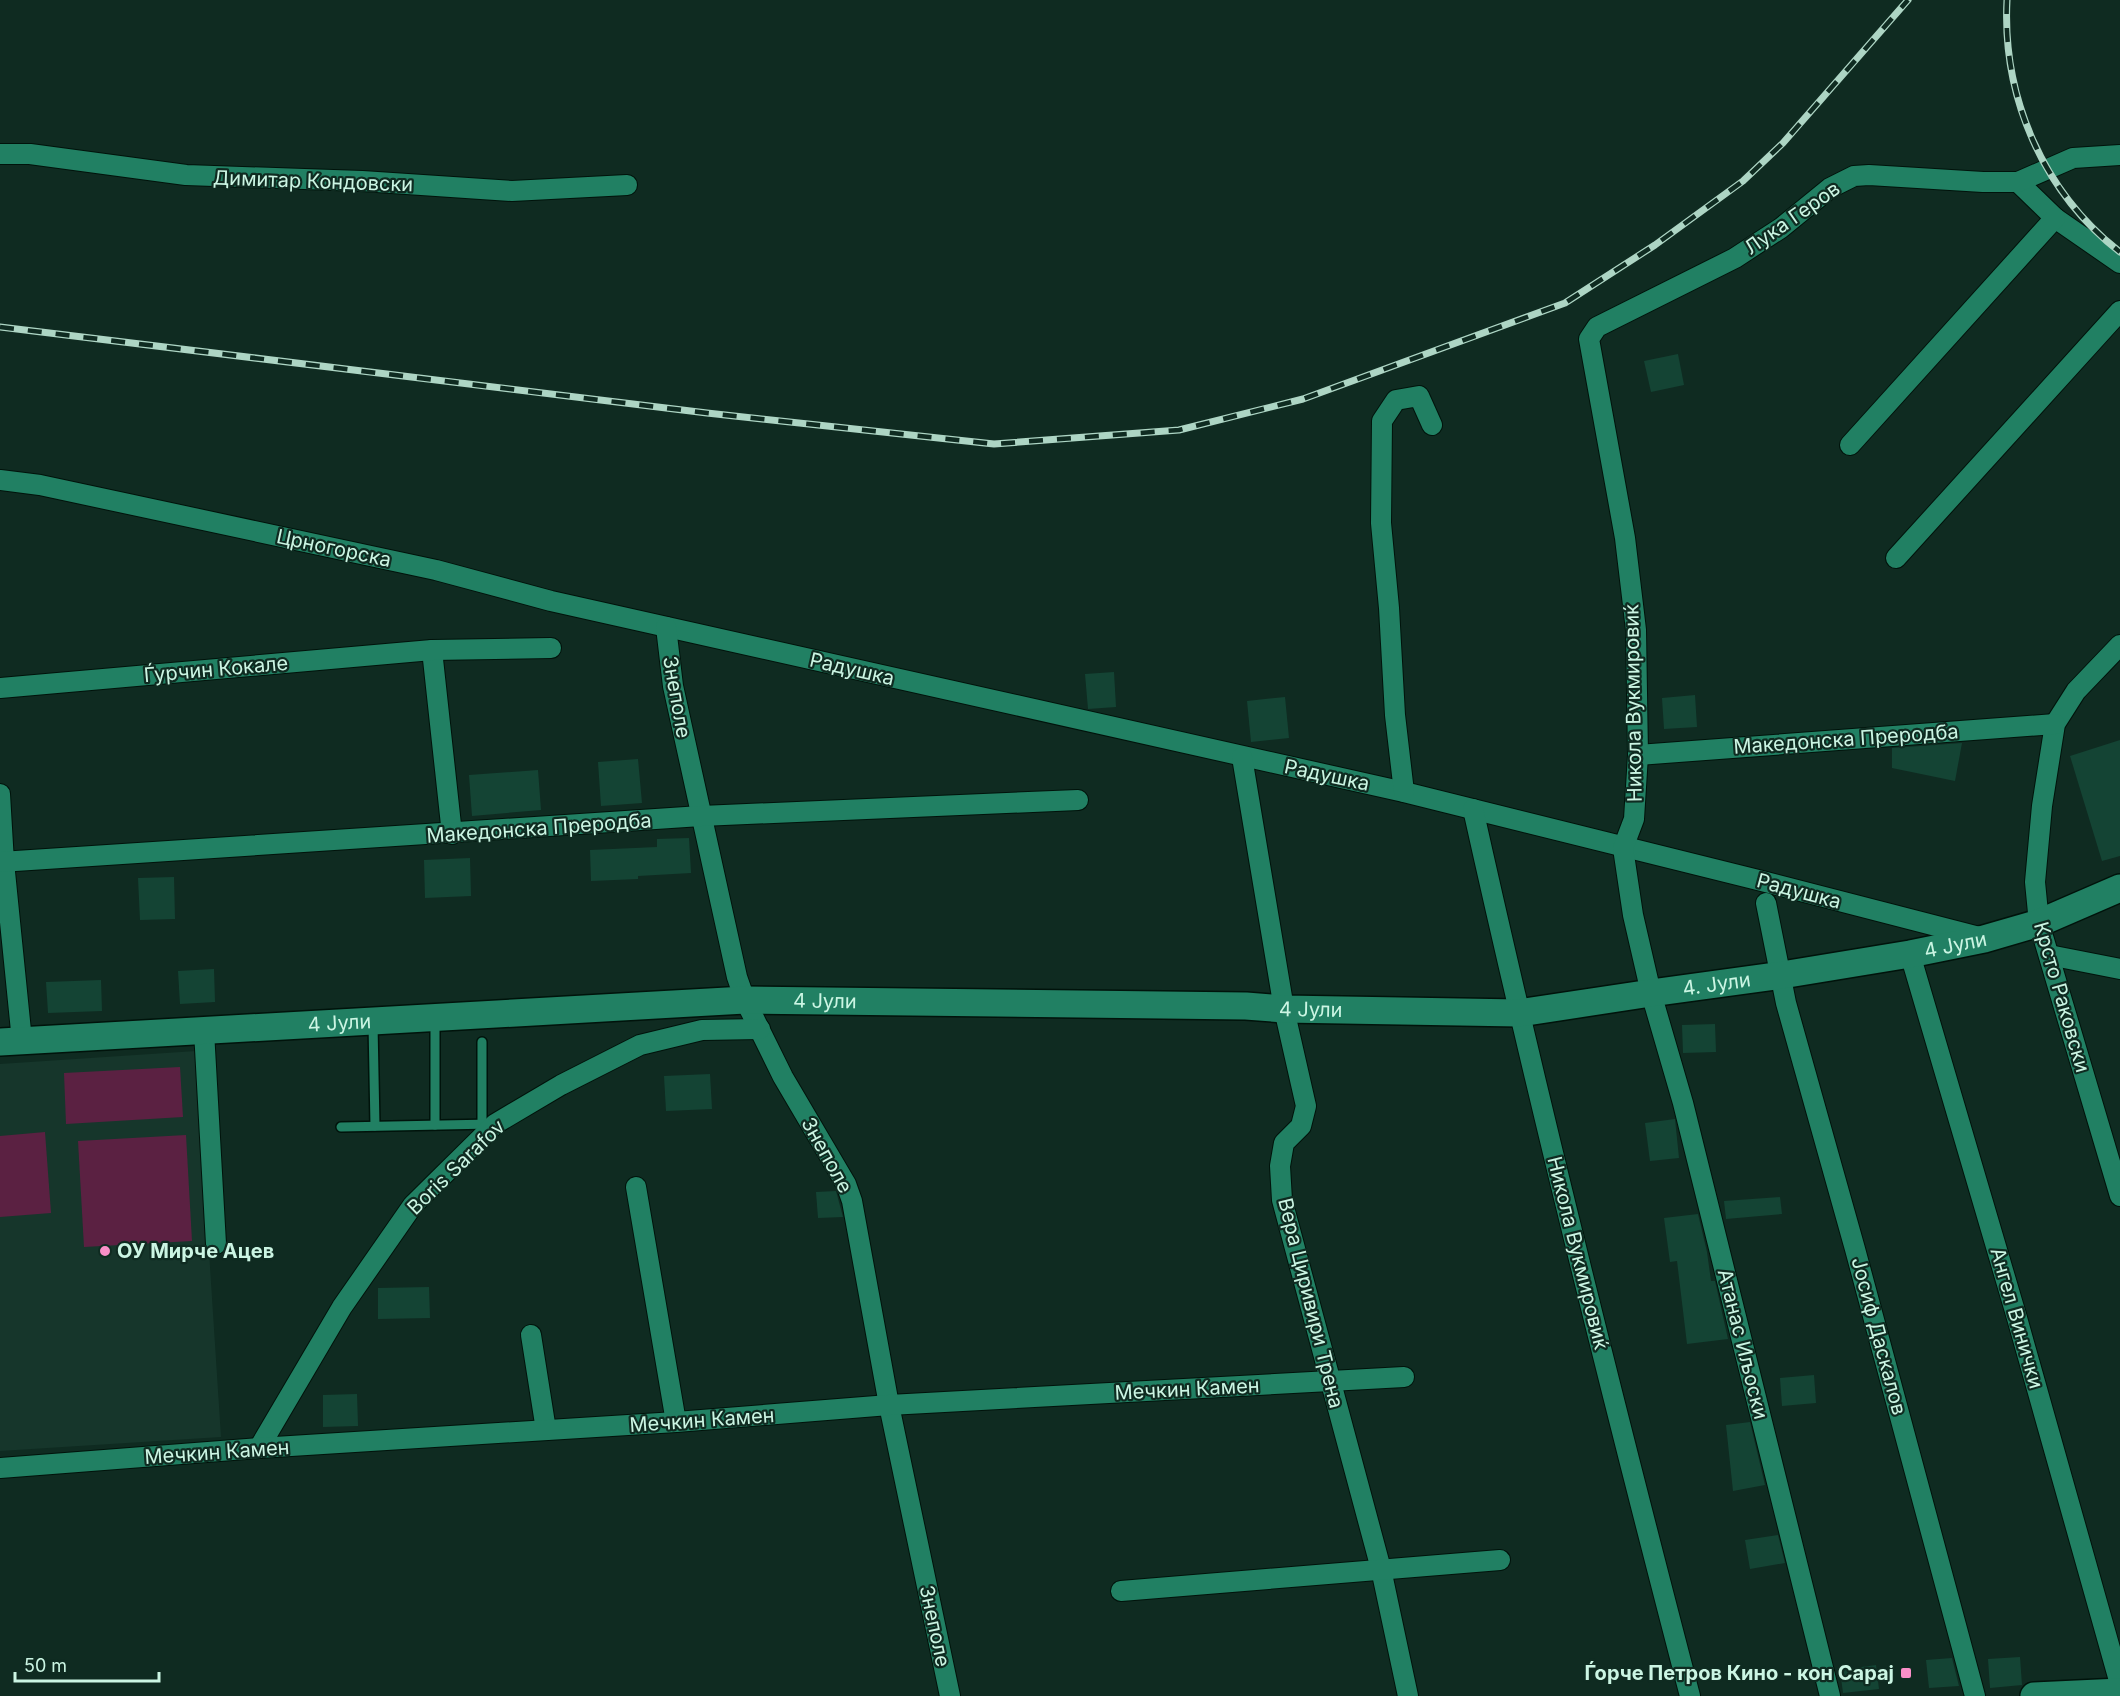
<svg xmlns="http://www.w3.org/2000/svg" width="2120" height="1696" font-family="Inter,sans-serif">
<rect width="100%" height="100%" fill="#0f2b21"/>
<path fill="#16362b" d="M196,1051l25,386 -221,14v-387z"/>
<g fill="#5b2142">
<path d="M180,1067l3,50 -117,7 -2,-51z"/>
<path d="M45,1132l6,81 -51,4v-81z"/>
<path d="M186,1135l6,106 -108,6 -6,-106z"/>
</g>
<g fill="#144434">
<path d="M1678,354l6,31 -33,7 -7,-31z"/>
<path d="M1114,672l2,35 -28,2 -3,-35z"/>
<path d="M1695,695l2,32 -33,2 -2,-31z"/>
<path d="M1285,697l4,41 -38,4 -4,-41z"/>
<path d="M2120,740v116l-18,5 -32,-105z"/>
<path d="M1962,743l-7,38 -63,-13v-20z"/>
<path d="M638,759l4,44 -41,3 -3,-44z"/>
<path d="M538,770l3,40 -69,6 -3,-41z"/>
<path d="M689,838l2,35 -53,3v3l-47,2 -1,-31 67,-3v-8z"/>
<path d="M470,858l1,38 -46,2 -1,-38z"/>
<path d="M174,877l1,42 -35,1 -2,-42z"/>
<path d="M214,969l1,33 -35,2 -2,-33z"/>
<path d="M101,980l1,31 -54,2 -2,-31z"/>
<path d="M1715,1024l1,28 -33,1 -1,-28z"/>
<path d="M710,1074l2,35 -46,2 -2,-35z"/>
<path d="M1675,1119l4,39 -29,3 -5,-38z"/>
<path d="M836,1191l7,26 -25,1 -2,-26z"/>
<path d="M1780,1197l2,17 -56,5 -2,-18z"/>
<path d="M1698,1214l9,38 4,29h4l13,58 -41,5 -10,-83 -7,1 -6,-44z"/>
<path d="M429,1287l1,31 -52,1v-31z"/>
<path d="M1814,1375l2,28 -34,3 -2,-28z"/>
<path d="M357,1394l1,32 -35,1v-32z"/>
<path d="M1750,1422l15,63 -32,6 -7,-66z"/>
<path d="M1778,1535l7,28 -35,6 -5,-29z"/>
<path d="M2020,1657l2,28 -32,3 -2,-29z"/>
<path d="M1952,1658l7,28 -30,2 -3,-28z"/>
<path d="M1876,1665l3,24 -36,4 -3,-23z"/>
</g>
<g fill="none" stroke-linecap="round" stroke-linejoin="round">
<g stroke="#00130b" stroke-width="12">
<g id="lane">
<path d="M435,1020v105"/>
<path d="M373,1024l2,102"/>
<path d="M482,1042v82"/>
<path d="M341,1127l151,-3"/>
</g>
</g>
<g stroke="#00130b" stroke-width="22">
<g id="street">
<path d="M0,154h30l156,21 176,6 150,10 115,-6"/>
<path d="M2018,182l37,36 65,45"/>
<path d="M1850,445l205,-227"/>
<path d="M0,480l40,5 396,85 115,31 853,191 354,88 221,57"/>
<path d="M1896,558l224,-247"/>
<path d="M666,627l7,59 64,291 8,23 38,77 63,107 6,17 37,204 61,291"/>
<path d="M2120,645l-44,46 -21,33 -13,82 -7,76 4,41 81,273"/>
<path d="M432,650l20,184"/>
<path d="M0,688l432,-38 119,-2"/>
<path d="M1638,755l417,-31"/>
<path d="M1242,757l42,252 22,97 -5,20 -17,17 -4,23 2,34 99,369 27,127"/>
<path d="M1404,792l-9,-77 -6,-107 -8,-85 1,-102 14,-21 23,-4 13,29"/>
<path d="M0,794l4,68 18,179"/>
<path d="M1473,809c66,297 140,592 217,887"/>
<path d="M0,862l701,-46 377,-16"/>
<path d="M1766,903l20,100 69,246 120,447"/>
<path d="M1910,954l107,364 103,366"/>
<path d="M2049,955l71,14"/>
<path d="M204,1031l12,213"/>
<path d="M636,1187l40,235"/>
<path d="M531,1335l15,95"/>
<path d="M259,1448l83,-141 71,-102 82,-81 66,-39 79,-40 62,-15 58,-1"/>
<path d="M0,1468l259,-20 417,-26 213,-17 515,-28"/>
<path d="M1121,1591l379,-31"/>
<path d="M1830,1696l-147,-593 -32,-110 -18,-78 -10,-67 11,-29 4,-64 -2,-125 -11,-92 -36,-199 8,-12 138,-69 46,-30 49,-40 24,-12 15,-1 114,7h35l55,-24 47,-3"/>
</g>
</g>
<g stroke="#00130b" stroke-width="30">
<g id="secondary">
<path id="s1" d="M0,1042l745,-42 501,6 38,3 235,4 132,-20 131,-18 128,-21 74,-15 55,-16 81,-35"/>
<path d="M2034,1696l86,-4"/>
</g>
</g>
<use href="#lane" stroke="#218063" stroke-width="9"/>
<use href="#street" stroke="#218063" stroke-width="20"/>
<use href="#secondary" stroke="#218063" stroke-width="27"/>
<g stroke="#add5c4" stroke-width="7">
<g id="rail">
<path d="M2007,0c-5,97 36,192 113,252"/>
<path d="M0,327l707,86 287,31 185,-14 124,-31 262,-96 90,-58 88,-64 40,-38 125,-143"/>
</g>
</g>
<use href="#rail" stroke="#0f2b21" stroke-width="4.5" stroke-dasharray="14" stroke-linecap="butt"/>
</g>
<g fill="#fa8fc8" stroke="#0f2b21" stroke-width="2">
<circle cx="105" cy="1251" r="6"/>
<rect x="1900" y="1667" width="12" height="12" rx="3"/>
</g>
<g text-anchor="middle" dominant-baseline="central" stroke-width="4.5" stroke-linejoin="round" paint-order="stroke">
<g font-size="20" fill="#cbf5e3" stroke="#0f2b21">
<text transform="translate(313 181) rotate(2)">Димитар Кондовски</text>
<text transform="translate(1792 218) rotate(-35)">Лука Геров</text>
<text transform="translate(334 548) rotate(12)">Црногорска</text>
<text transform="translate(216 669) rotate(-5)">Ѓурчин Кокале</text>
<text transform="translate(852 669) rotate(13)">Радушка</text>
<text transform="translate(677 697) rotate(80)">Знеполе</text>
<text transform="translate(1633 703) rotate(-91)">Никола Вукмировиќ</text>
<text transform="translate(1846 739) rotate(-4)">Македонска Преродба</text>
<text transform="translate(1327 775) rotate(12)">Радушка</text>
<text transform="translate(539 828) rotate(-4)">Македонска Преродба</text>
<text transform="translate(1799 891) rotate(15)">Радушка</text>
<text stroke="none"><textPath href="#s1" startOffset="1962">4 Јули</textPath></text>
<text stroke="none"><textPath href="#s1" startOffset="1720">4. Јули</textPath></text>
<text transform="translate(2062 997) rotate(74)">Крсто Раковски</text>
<text stroke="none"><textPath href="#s1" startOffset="826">4 Јули</textPath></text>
<text stroke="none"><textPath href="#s1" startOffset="1312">4 Јули</textPath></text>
<text stroke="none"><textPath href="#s1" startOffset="340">4 Јули</textPath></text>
<text transform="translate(827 1155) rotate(61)">Знеполе</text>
<text transform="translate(456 1167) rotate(-44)">Boris Sarafov</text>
<text transform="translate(1578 1253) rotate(76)">Никола Вукмировиќ</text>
<text transform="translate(1311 1303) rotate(76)">Вера Циривири Трена</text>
<text transform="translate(2017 1318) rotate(74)">Ангел Винички</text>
<text transform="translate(1879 1336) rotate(75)">Јосиф Даскалов</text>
<text transform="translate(1743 1344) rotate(76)">Aтанас Иљоски</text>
<text transform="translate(1187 1389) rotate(-3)">Мечкин Камен</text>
<text transform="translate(702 1420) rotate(-4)">Мечкин Камен</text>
<text transform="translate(217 1452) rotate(-4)">Мечкин Камен</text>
<text transform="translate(935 1626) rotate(78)">Знеполе</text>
</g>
<g font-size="20" font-weight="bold" fill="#cbf5e3" stroke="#0f2b21" text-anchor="start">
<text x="117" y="1251">ОУ Мирче Ацев</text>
<text x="1894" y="1673" text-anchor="end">Ѓорче Петров Кино - кон Сарај</text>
</g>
</g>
<path d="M15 1672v9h144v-9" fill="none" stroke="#cbf5e3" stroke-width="3"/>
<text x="24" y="1672" font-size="18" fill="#cbf5e3" stroke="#0f2b21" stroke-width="4.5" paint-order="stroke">50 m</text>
</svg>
